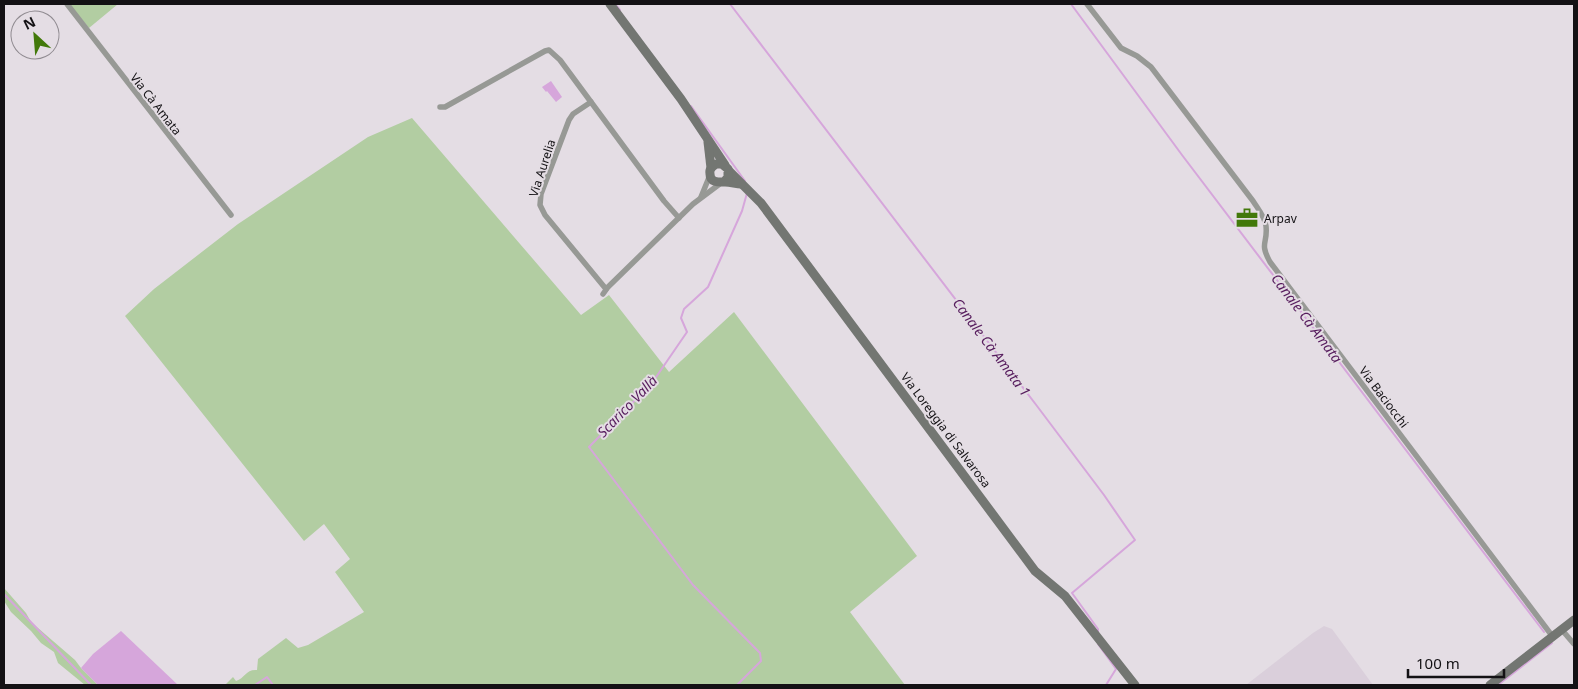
<svg xmlns="http://www.w3.org/2000/svg" width="1578" height="689" font-family="'Noto Sans',sans-serif">
<rect width="100%" height="100%" fill="#e4dde4"/>
<path fill="#dacfdb" d="M1324,626l8,3 41,56h-127l67,-52z"/>
<g fill="#b2cda2">
<path d="M69,4h49l-29,24z"/>
<path d="M412,118l169,197 28,-20 60,77 65,-60 183,244 -67,56 55,73h-680l8,-8 3,4c9,-3 10,-12 21,-11l1,-11 28,-21 12,10 10,-3 56,-33 -29,-40 15,-13 -26,-35 -20,17 -179,-225 29,-27 84,-65 130,-87z"/>
<path d="M4,588l22,25 5,9 44,38 6,8 17,17h-13l-27,-22 -4,-11 -13,-9 -10,-12 -20,-19 -7,-11z"/>
</g>
<g fill="#d6a6db">
<path d="M551,81l11,16 -6,5 -9,-11 -1,1 -4,-5z"/>
<path d="M121,631l57,54h-80l-17,-17 12,-14z"/>
</g>
<g fill="none" stroke-linecap="round" stroke-linejoin="round">
<g stroke="#d6a6db" stroke-width="2">
<path d="M615,4l5,6"/>
<path d="M730,4l307,402 67,89 31,45 -63,53 26,36v3"/>
<path d="M1071,4l111,151 362,477"/>
<path d="M691,106l54,75"/>
<path d="M4,594l87,91"/>
<path d="M1098,644l18,25 -10,16"/>
<path d="M255,685l12,-8 6,8"/>
<path d="M737,685l24,-24 -1,-8 -67,-68 -104,-138 63,-64 35,-51 -6,-14 3,-9 24,-22 34,-76 5,-18"/>
<path d="M1498,685l54,-42"/>
</g>
<g stroke="#979995" stroke-width="5.5">
<path d="M67,4l164,211"/>
<path d="M1087,4l34,44 16,8 14,11 102,134c5,8 12,16 13,25 2,18 -7,16 4,36l283,375"/>
<path d="M591,102l-18,12 -4,6 -28,74 -1,11 5,10 61,74"/>
<path d="M440,107h5l100,-56 4,-1 11,10 104,141 15,17"/>
<path d="M701,197l9,-22"/>
<path d="M603,294l5,-7 85,-83 28,-21"/>
<path d="M1562,630l12,14"/>
</g>
<g stroke="#737672" stroke-width="9">
<path d="M610,4l71,95 44,66"/>
<path d="M708,142l3,26"/>
<path d="M729,171l32,32 274,368 30,25 70,89"/>
<path d="M724,182l4,-5v-8l-6,-5h-6c-4,3 -7,5 -6,10 0,9 9,8 15,8 6,0 11,2 16,2"/>
<path d="M1490,685l84,-65"/>
</g>
</g>
<defs>
<g id="office-bare" transform="scale(1.725)"><path d="M-6-3h4V-5.5h4V-3h4V5H-6ZM-1-4.5V-3h2v-1.5ZM-6 0V1H6V0Z" fill="#42790a" stroke="#e4dde4" stroke-width="2.5" paint-order="stroke"/></g>
</defs>
<g fill-rule="evenodd">
<use href="#office-bare" x="1247" y="218"/>
</g>
<g text-anchor="middle" dominant-baseline="central" stroke-width="4" stroke-linejoin="round" paint-order="stroke">
<g font-size="12" fill="#131114" stroke="#e4dde4">
<text transform="translate(156 104) rotate(52)">Via Cà Amata</text>
<text transform="translate(542 168) rotate(-72)">Via Aurelia</text>
<text transform="translate(1384 397) rotate(53)">Via Baciocchi</text>
<text transform="translate(946 430) rotate(53)">Via Loreggia di Salvarosa</text>
</g>
<g font-size="12" fill="#131114" stroke="#e4dde4" text-anchor="start">
<text x="1264" y="218">Arpav</text>
</g>
<g font-size="14" font-style="italic" fill="#561c5d" stroke="#e4dde4">
<text transform="translate(1307 318) rotate(53)">Canale Cà Amata</text>
<text transform="translate(992 347) rotate(53)">Canale Cà Amata 1</text>
<text transform="translate(627 406) rotate(-46)">Scarico Vallà</text>
</g>
</g>
<rect width="1578" height="689" fill="none" stroke="#131114" stroke-width="10"/>
<g transform="translate(35 35) rotate(334)"><circle r="24" fill="#e4dde4" stroke="#908b91"/>
<path d="M0-4L9 19L0 12L-9 19Z" fill="#42790a"/>
<text y="-8" font-size="14" font-weight="bold" text-anchor="middle" fill="#131114">N</text>
</g>
<path d="M1408 669v8h96v-8" fill="none" stroke="#131114" stroke-width="2.5"/>
<text x="1416" y="669" font-size="15" fill="#131114" stroke="#e4dde4" stroke-width="4" paint-order="stroke">100 m</text>
</svg>
